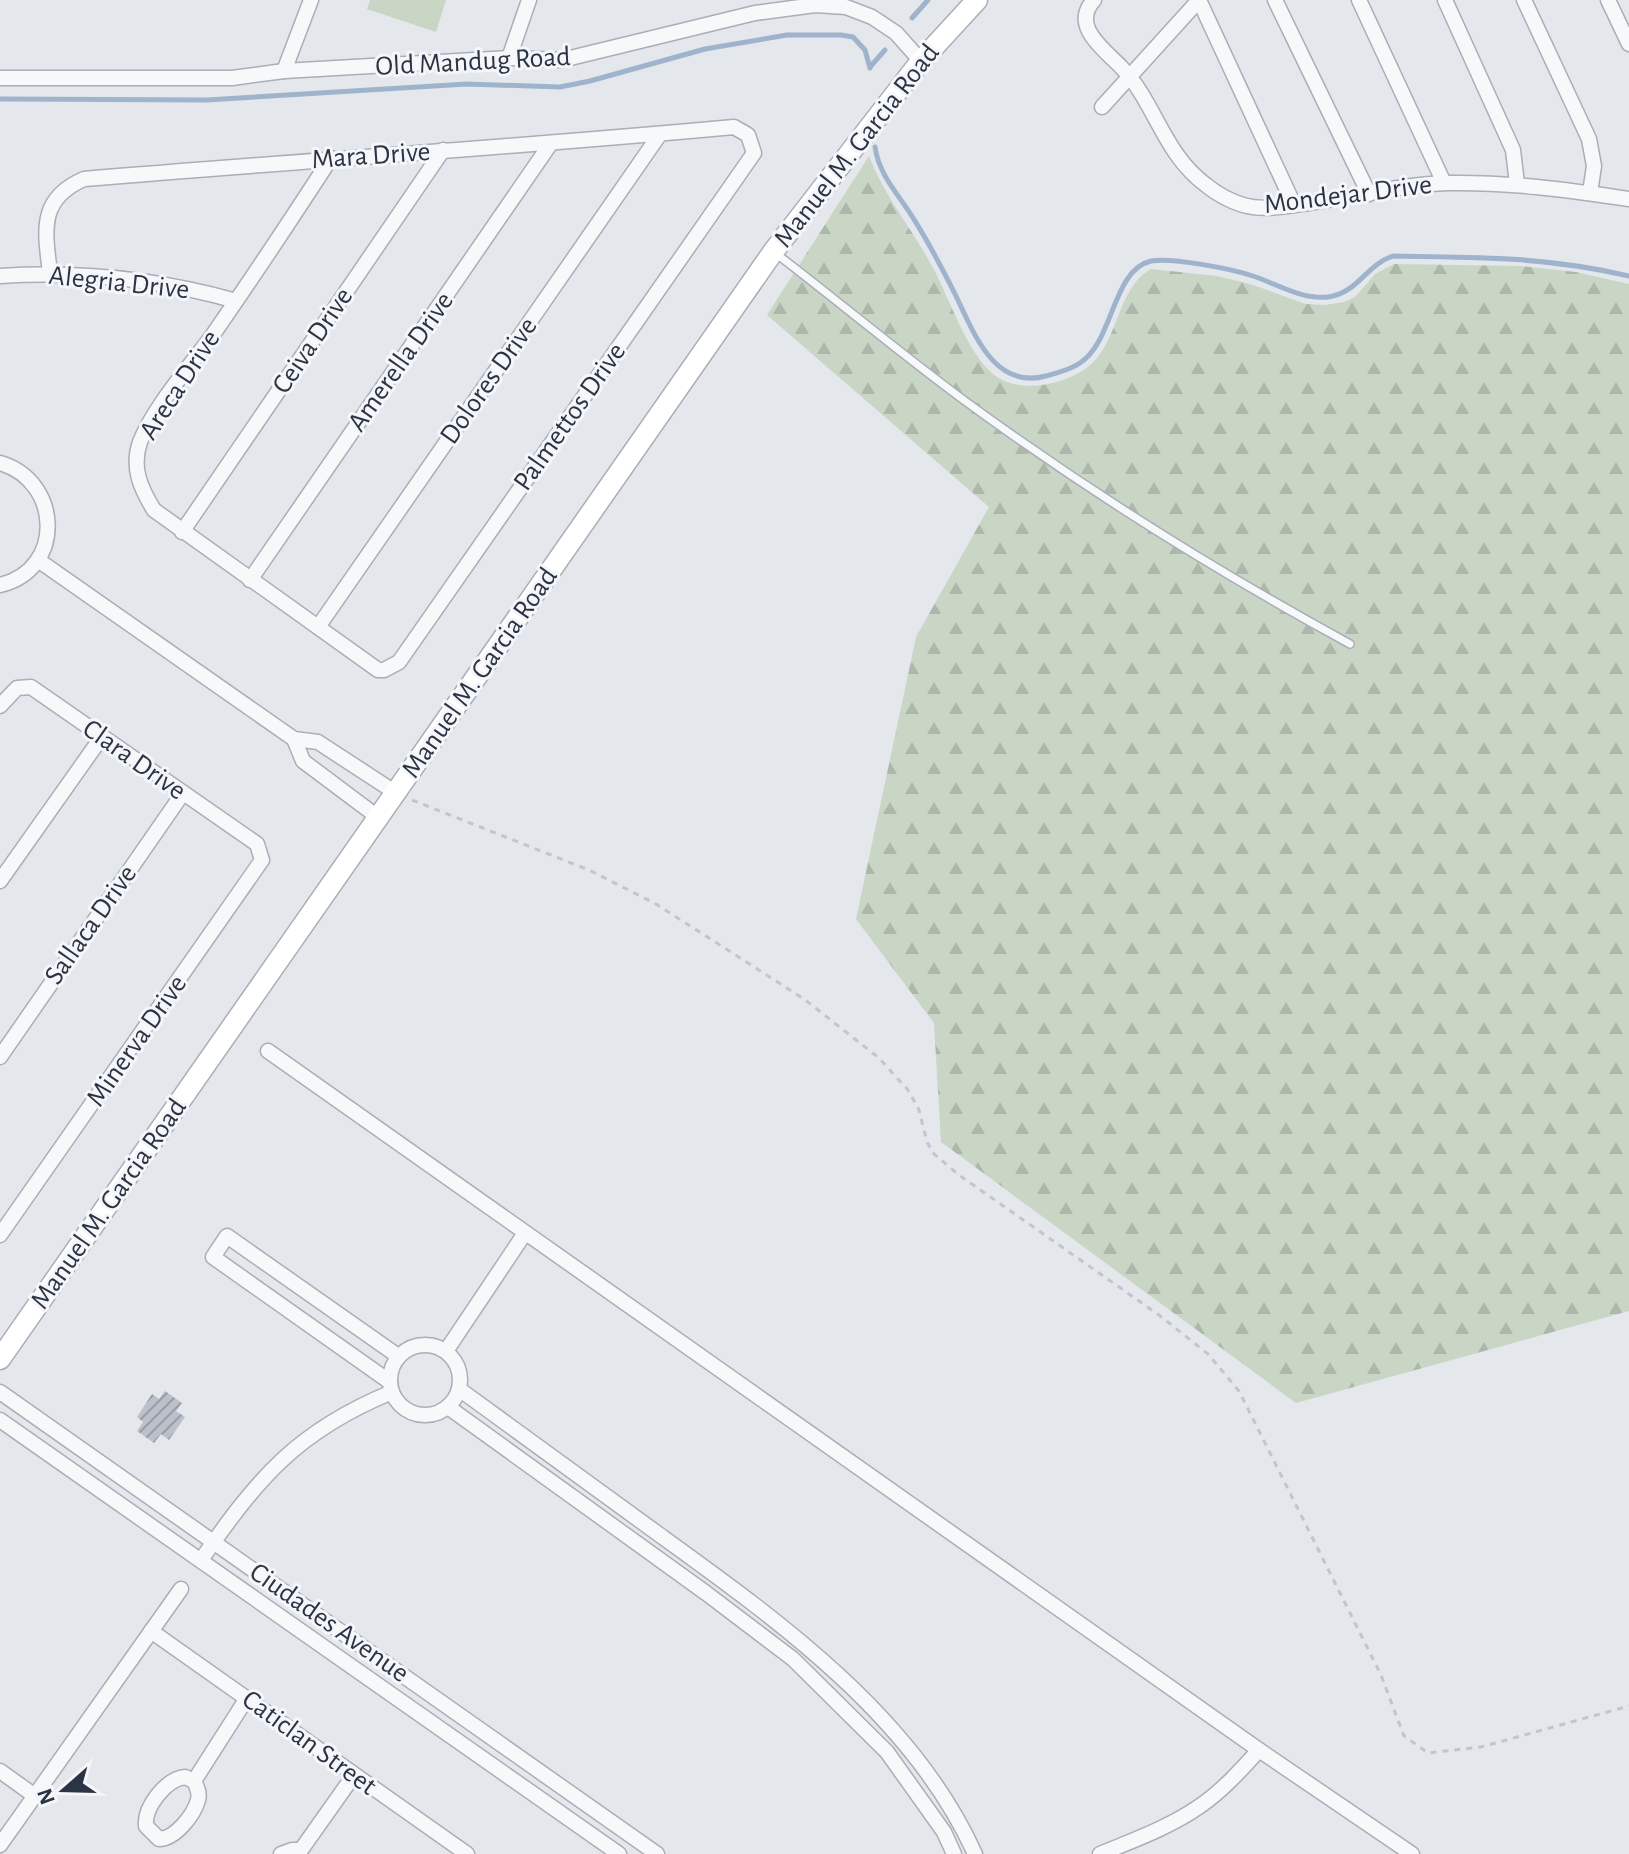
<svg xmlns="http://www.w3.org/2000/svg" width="1629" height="1854" font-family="'Alegreya Sans',sans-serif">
<defs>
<pattern id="forest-firs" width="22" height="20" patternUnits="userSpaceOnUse" patternTransform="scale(2)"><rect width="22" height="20" fill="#c9d6c5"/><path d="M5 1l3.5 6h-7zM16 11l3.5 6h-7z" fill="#adb8ab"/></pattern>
<pattern id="building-hatch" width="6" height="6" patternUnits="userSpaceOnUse" patternTransform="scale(2)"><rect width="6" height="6" fill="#bbc0ca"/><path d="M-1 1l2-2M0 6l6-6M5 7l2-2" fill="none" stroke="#989da6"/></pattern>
</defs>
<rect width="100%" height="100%" fill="#e4e7ec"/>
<path fill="#c9d6c5" d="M370,0h76l-10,32 -69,-23z"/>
<path fill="url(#forest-firs)" d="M869,156c15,40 44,74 64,112 17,31 33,83 60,106 24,20 68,12 92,-5 35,-24 30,-80 66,-100l66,7 33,8 56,20 19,1 19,-3 11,-5 20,-23 19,-10 127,2 55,6 53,12v1027l-333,92 -355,-261 -7,-119 -78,-104 60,-282 73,-130 -222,-192z"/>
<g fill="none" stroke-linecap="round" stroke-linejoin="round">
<g stroke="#9fb4cc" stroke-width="5">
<path d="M912,18l16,-18"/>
<path d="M870,67l15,-17"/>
<path d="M0,99l207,1 260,-16 93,3 30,-6 115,-32 82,-14h54l12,2 12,13 5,18"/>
<path d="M875,147c4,29 25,49 40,74 15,24 28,49 41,75 18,37 38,94 90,80 11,-3 24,-6 34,-13 34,-22 32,-93 71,-102 20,-4 81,8 102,15 24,8 49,24 75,21 30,-4 38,-32 65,-41 83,1 155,1 236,20"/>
</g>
</g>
<path fill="url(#building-hatch)" d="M165,1391l17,12 -6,8 9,6 -16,23 -8,-6 -7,9 -17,-12 6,-9 -6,-5 15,-23 7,5z"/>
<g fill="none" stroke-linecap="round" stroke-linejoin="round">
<g stroke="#a9aeb7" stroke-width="10">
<path id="service" d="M774,252c64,49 126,101 191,149 123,90 251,170 385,243"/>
</g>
<g stroke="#a9aeb7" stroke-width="17">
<g id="minor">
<path d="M1094,0c-24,26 10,49 28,68 34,36 41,85 84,117 11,9 24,16 37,20 21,6 45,1 66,-2 43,-6 97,-19 139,-20 61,-1 121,7 181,16"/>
<path d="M1199,0l95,205"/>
<path d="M1275,0l94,194"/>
<path d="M1359,0l85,183"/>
<path d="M1445,0l68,150 4,34"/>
<path d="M1524,0l65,139 5,27 -4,27"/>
<path d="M1608,0l21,44"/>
<path d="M509,58l20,-58"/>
<path d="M284,71l27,-71"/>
<path d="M0,78h232l52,-7 225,-13 53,2 193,-47 60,-8 31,2 26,10 24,16 25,28"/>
<path d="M1102,107l97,-107"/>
<path d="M50,273c-5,-42 -12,-74 34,-94 216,-18 433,-32 650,-52l14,8 6,18 -355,509 -15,8h-6l-224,-160c-13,-21 -23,-42 -14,-68 13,-34 50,-76 72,-106 41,-59 80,-118 119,-178"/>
<path d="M0,276c81,-5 158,3 236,25"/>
<path d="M0,463c62,18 65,107 0,122"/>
<path d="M182,532l261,-382"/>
<path d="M38,560l256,179 24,3 78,51"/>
<path d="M250,580l301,-437"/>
<path d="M318,627l342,-493"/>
<path d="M0,706l17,-18 14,-1 226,157 5,16 -262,375"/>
<path d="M294,739l9,22 76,57"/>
<path d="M0,881l101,-143"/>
<path d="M268,1051l991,699 153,104"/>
<path d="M0,1057l183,-264"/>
<circle cx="425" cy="1380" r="35"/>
<path d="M446,1351l79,-118"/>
<path d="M390,1382l-177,-125 14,-21 171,120"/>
<path d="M459,1389c66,48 132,96 198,144 119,86 256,183 318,321"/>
<path d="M0,1392l657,462"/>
<path d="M448,1407l258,186 87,66 94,93 57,80 10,22"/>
<path d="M0,1420l619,434"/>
<path d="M201,1560c57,-82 96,-129 191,-168"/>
<path d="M151,1631l316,223"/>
<path d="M0,1771l35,25"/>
<path d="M185,1777l9,4c3,6 6,12 4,19 -4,15 -23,39 -39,39l-13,-13c-2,-19 20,-47 39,-49z"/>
<path d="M194,1781l53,-83"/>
<path d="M0,1845l181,-256"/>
<path d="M301,1850l53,-75"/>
<path d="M281,1854l11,-4h9"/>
<path d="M1100,1854c34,-14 70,-27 100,-48 22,-15 41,-36 59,-56"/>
</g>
</g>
<g stroke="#a9aeb7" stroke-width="23">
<path id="secondary" d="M0,1359l773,-1107 148,-191 56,-61"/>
</g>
<path stroke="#c2c5cb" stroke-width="3" stroke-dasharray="6 6" stroke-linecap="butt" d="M412,800l177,70 67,34 148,95 75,59 29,32 11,20 8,32 7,12 25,21 200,140 49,39 31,37 142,284 23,61 24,17 53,-6 148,-41"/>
<use href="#service" stroke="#f7f8fa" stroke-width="7"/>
<use href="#minor" stroke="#f7f8fa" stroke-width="14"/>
<use href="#secondary" stroke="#fff" stroke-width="20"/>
</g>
<g text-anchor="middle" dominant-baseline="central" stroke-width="6" stroke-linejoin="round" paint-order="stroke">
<g font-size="28" fill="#2b3445" stroke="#f4f6f9">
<text transform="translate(473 62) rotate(-3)">Old Mandug Road</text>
<text transform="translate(857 146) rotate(-52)">Manuel M. Garcia Road</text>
<text transform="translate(371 156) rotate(-4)">Mara Drive</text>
<text transform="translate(1348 195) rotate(-7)">Mondejar Drive</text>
<text transform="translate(119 283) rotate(6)">Alegria Drive</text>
<text transform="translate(313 341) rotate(-56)">Ceiva Drive</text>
<text transform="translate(401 362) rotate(-55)">Amerella Drive</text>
<text transform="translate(489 381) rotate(-55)">Dolores Drive</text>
<text transform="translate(180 385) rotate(-57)">Areca Drive</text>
<text transform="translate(570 417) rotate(-55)">Palmettos Drive</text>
<text transform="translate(480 673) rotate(-55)">Manuel M. Garcia Road</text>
<text transform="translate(134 760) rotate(35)">Clara Drive</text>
<text transform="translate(91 925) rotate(-55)">Sallaca Drive</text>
<text transform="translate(137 1041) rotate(-55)">Minerva Drive</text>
<text transform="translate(109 1204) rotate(-55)">Manuel M. Garcia Road</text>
<text transform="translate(329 1623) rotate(35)">Ciudades Avenue</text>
<text transform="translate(309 1743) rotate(36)">Caticlan Street</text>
</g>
</g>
<g transform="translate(64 1790) rotate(250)" stroke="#f4f6f9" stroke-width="6" paint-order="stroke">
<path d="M0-6L14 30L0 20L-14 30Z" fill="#2b3445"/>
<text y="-12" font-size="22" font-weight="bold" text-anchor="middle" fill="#2b3445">N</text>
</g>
</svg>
